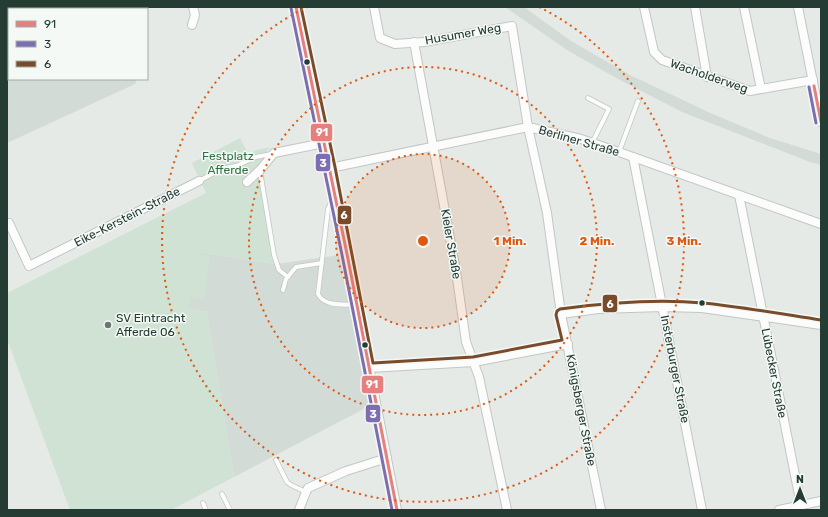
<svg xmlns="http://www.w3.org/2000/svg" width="828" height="517" viewBox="0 0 828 517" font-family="Rubik,sans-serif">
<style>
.built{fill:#d3dbd7}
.green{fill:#d0e2d4}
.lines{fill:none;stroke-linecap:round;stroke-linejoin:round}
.service-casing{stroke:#c2c7c4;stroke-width:5.5}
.minor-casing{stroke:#c2c7c4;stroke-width:10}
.service{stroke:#fbfcfb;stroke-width:4}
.minor{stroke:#fbfcfb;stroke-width:8}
.bus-1-casing{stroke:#f4f9f6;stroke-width:6}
.bus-2-casing{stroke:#f4f9f6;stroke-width:6}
.bus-3-casing{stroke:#f4f9f6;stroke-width:6}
.bus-1{stroke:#e6807e;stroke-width:3}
.bus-2{stroke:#7c6eb0;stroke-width:3}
.bus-3{stroke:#7a4b2a;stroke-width:3}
.ring{fill:none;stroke:#de580e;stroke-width:2;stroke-dasharray:2 4}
.bus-dot{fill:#243c34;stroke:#f4f9f6;stroke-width:1.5}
.poi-dot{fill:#687973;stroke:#f4f9f6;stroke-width:1.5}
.labels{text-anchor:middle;stroke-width:3;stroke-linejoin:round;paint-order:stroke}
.street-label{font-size:12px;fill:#243c34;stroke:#f4f9f6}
.park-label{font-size:12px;fill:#317145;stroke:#f4f9f6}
.poi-label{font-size:12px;fill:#243c34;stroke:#f4f9f6;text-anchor:start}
.centre{fill:#de580e;stroke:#f4f9f6;stroke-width:2}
.ring-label{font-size:12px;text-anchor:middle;font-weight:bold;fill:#de580e;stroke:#f4f9f6;stroke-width:3;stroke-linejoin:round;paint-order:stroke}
.line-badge{stroke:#f4f9f6;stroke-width:1.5}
.badge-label{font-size:11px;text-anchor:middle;font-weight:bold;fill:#fff}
</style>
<rect width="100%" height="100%" fill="#e5eae7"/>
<g class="built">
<path d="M7,7H122L123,9H9V79H137L135,84L7,143Z"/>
<path d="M505,7H524L571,41L630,75L708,112L770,138L821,154V165L810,162L682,112L618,79L567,50Z"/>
<path d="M197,252L276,264L347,254L377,402L234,477L207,312L188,309Z"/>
</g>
<path class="green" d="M240,138L248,154L257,150L270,147L256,168L264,176L276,264L197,252V254L210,256L204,299L190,297L189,309L207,312L234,477L171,510H70L7,339V293L206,193L192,163Z"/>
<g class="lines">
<g class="service-casing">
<g id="service">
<path d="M588,98L609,109L592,143"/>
<path d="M619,152L638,101"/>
<path d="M260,171L274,255L279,270L288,277"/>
<path d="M199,181L221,169L236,166L256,157L271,154"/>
<path d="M334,196L328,209L318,294C324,307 345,304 357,305"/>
<path d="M283,290L286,279L296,267L322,263"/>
<path d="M276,460L287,482L291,485L306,492"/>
<path d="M222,494L230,510"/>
<path d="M203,503L206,510"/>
</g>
</g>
<g class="minor-casing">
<g id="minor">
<path d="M296,7L347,254L397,510"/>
<path d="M374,7L380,38L395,44L424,42L512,26L528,127L547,213L561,314L601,510"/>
<path d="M644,7L654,52L662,60L750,91L813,80"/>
<path d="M695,7L707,77"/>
<path d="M744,7L761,89"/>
<path d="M798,7L821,122"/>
<path d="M192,25L195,15L193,7"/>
<path d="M414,42L456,271L466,342L479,377L507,510"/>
<path d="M633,157L702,510"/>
<path d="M330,168L528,127L581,139L619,152L821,224"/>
<path d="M247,182L260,170L274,153L324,143"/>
<path d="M739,195L801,505"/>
<path d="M7,224L9,223L29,266L199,181"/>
<path d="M561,314L598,309L663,307L702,308L821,325"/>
<path d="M369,368L474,362L568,344"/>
<path d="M299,510L306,492L308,488L346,471L387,458"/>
<path d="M779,510L821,501"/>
</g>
</g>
<use href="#service" class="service"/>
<use href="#minor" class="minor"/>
<g class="bus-1-casing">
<g id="bus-1">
<path d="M296,7L347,254L397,510"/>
<path d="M814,86L821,122"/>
</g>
</g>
<g class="bus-2-casing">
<g id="bus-2">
<path d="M291,8L342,255L392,510"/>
<path d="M809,87L816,123"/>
</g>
</g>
<g class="bus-3-casing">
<path id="bus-3" d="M301,7L335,167L373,363L473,357L562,340L556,315L557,311L560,309C605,303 658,299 703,303C743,307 782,314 821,320"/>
</g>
<use href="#bus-1" class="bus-1"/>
<use href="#bus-2" class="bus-2"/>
<use href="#bus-3" class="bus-3"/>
</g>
<circle cx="423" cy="241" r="87" fill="#de580e" fill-opacity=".12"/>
<g class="ring">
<circle cx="423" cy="241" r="87"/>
<circle cx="423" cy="241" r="174"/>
<path d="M539 7A261 261 0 1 1 307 7"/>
</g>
<g class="bus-dot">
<circle cx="307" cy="62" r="3.5"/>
<circle cx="702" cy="303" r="3.5"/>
<circle cx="365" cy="345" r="3.5"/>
</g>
<circle class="poi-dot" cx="108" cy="325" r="4"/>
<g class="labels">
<g class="street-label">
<text transform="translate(463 34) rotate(-10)" y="4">Husumer Weg</text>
<text transform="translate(709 76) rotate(19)" y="4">Wacholderweg</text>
<text transform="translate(579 141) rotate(16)" y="4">Berliner Straße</text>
<text transform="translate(127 217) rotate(-27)" y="4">Eike-Kerstein-Straße</text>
<text transform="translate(451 244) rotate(80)" y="4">Kieler Straße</text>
<text transform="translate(675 369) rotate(79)" y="4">Insterburger Straße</text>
<text transform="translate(774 373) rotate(79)" y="4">Lübecker Straße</text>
<text transform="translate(581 410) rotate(79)" y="4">Königsberger Straße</text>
</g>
<g class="park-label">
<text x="228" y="160">Festplatz<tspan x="228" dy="14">Afferde</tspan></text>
</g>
<g class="poi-label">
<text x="116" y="322">SV Eintracht<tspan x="116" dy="14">Afferde 06</tspan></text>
</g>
</g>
<circle cx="423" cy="241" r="6" class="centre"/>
<g class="ring-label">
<text x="510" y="245">1 Min.</text>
<text x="597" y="245">2 Min.</text>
<text x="684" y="245">3 Min.</text>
</g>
<g class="line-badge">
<rect x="310" y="123" width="23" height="19" rx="4" fill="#e6807e"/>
<rect x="315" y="153" width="16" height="19" rx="4" fill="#7c6eb0"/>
<rect x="337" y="205" width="15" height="20" rx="4" fill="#7a4b2a"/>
<rect x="602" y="294" width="16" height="19" rx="4" fill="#7a4b2a"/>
<rect x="361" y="375" width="23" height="19" rx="4" fill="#e6807e"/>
<rect x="365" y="404" width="16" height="19" rx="4" fill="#7c6eb0"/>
</g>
<g class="badge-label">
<text x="322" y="136">91</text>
<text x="323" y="167">3</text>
<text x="344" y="219">6</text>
<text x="610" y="308">6</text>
<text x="372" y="388">91</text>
<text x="373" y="418">3</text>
</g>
<rect width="828" height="517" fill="none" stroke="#243c34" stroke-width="16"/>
<rect x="8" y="8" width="140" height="72" fill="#f4f9f6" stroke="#a1ada8"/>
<rect x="16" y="21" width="20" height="6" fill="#e6807e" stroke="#a1ada8"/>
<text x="44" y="28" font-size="12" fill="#243c34">91</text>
<rect x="16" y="41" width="20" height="6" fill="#7c6eb0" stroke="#a1ada8"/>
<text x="44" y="48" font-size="12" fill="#243c34">3</text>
<rect x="16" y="61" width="20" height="6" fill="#7a4b2a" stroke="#a1ada8"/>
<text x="44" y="68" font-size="12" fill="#243c34">6</text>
<g transform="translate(800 489)" stroke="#f4f9f6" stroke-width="3" paint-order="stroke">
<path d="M0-3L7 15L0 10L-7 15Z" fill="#243c34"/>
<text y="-6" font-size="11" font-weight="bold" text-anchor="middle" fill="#243c34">N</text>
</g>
</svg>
